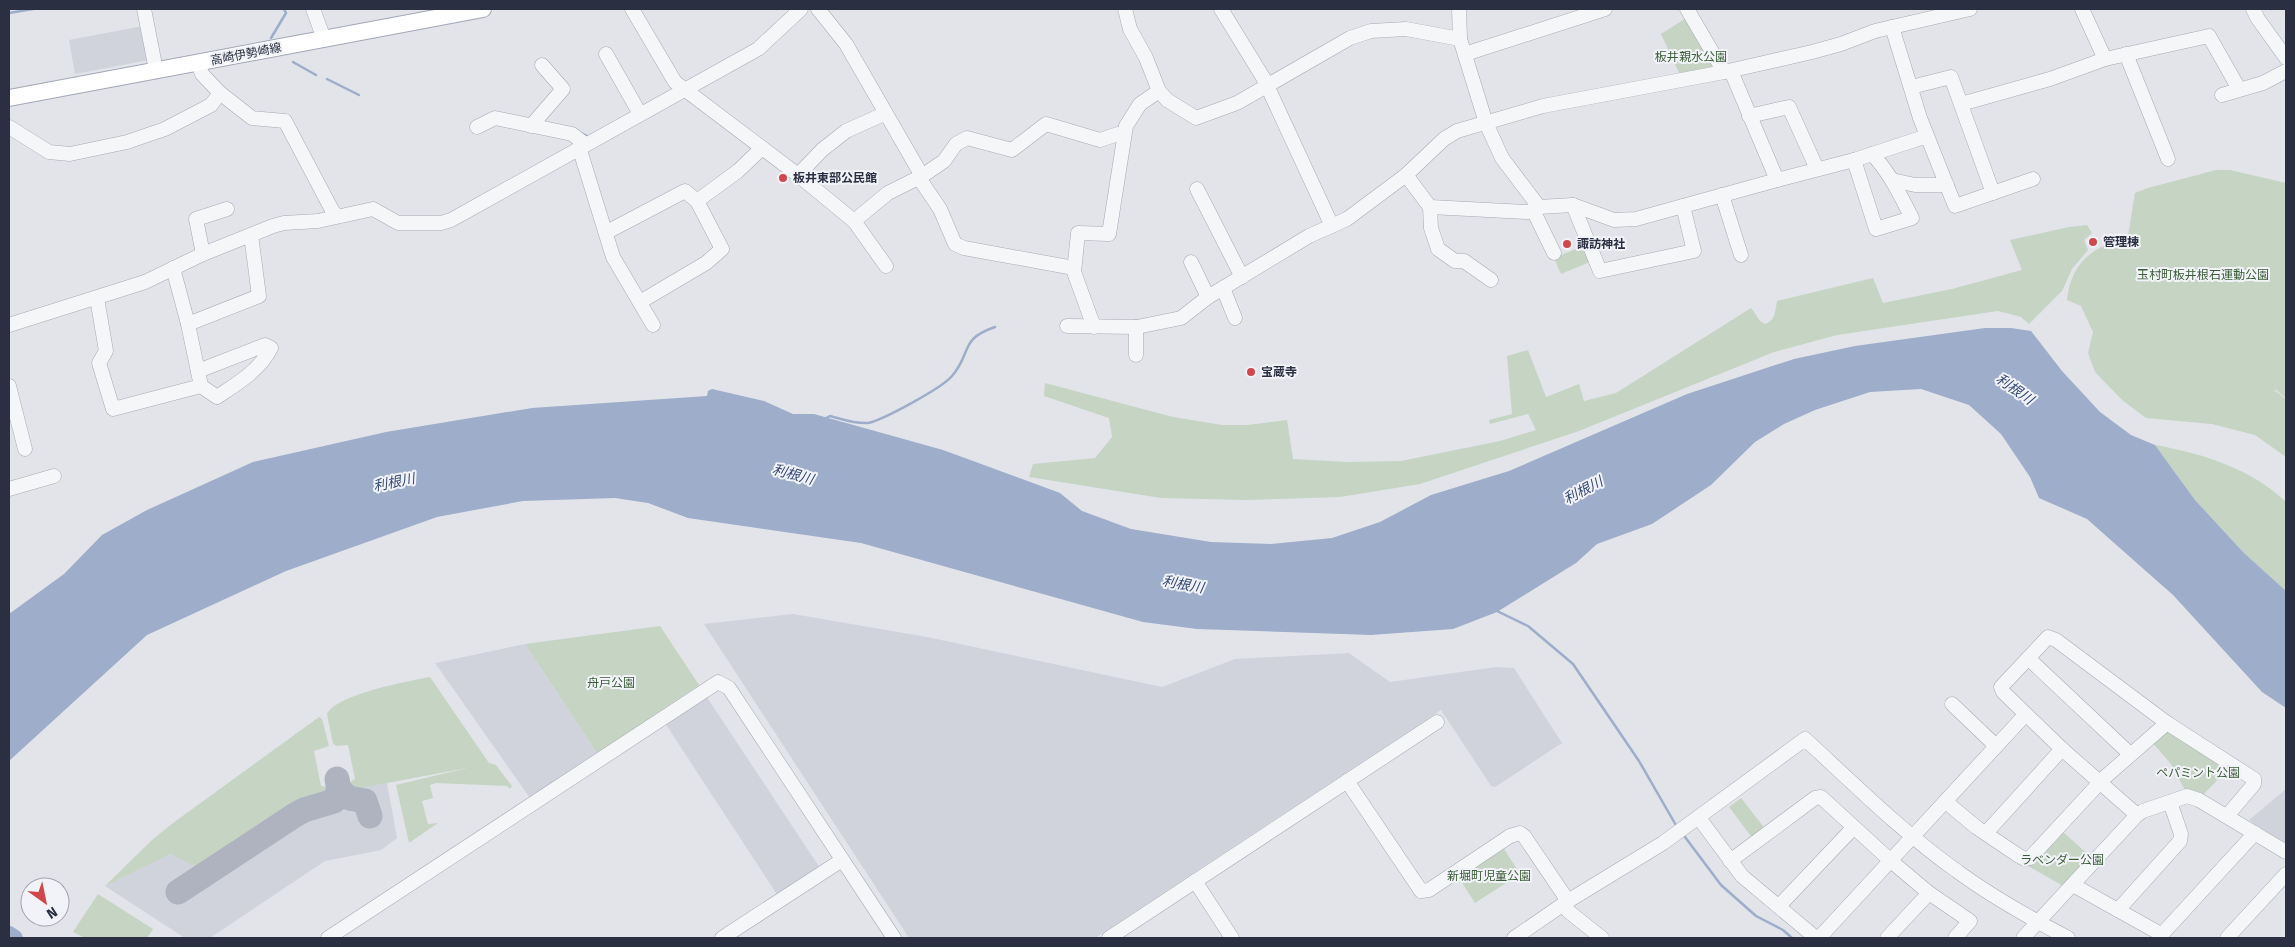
<svg xmlns="http://www.w3.org/2000/svg" width="2295" height="947" viewBox="0 0 2295 947" font-family="'Fira Sans','Noto Sans JP',sans-serif">
<style>
.built{fill:#d0d3dc}
.green{fill:#c5d4c3}
.water{fill:#9dadca}
.lines{fill:none;stroke-linecap:round;stroke-linejoin:round}
.stream{stroke:#9dadca;stroke-width:2.5}
.river{stroke:#9dadca;stroke-width:16}
.taxiway{stroke:#aeb3bf;stroke-width:25}
.minor-casing{stroke:#a7aab4;stroke-width:15}
.major-casing{stroke:#a1a7b6;stroke-width:18}
.minor{stroke:#f5f6f8;stroke-width:14}
.major{stroke:#fff;stroke-width:16}
.poi-dot{fill:#cf474b;stroke:#f2f3f8;stroke-width:2}
.labels{text-anchor:middle;stroke-width:4;stroke-linejoin:round;paint-order:stroke}
.street-label{font-size:12px;fill:#2a3042;stroke:#f2f3f8}
.park-label{font-size:12px;fill:#3a5e37;stroke:#f2f3f8}
.poi-label{font-size:12px;font-weight:bold;fill:#2a3042;stroke:#f2f3f8;text-anchor:start}
.water-label{font-size:14px;font-style:italic;fill:#334977;stroke:#f2f3f8}
</style>
<rect width="100%" height="100%" fill="#e2e4ea"/>
<g class="built">
<path d="M143,26L149,60L75,74L69,40Z"/>
<path d="M793,614L927,637L1162,687L1235,659L1349,653L1390,682L1496,667L1514,668L1562,743L1495,787L1491,786L1441,710L1095,938H909L704,624Z"/>
<path d="M525,644L597,753L530,798L435,663Z"/>
<path d="M706,696L820,868L778,896L665,723Z"/>
<path d="M387,783L397,838L381,850L325,861L210,938H185L105,886L171,854L200,866L299,801L329,794L331,789L347,786L350,789Z"/>
<path d="M2286,789V848L2249,820Z"/>
</g>
<g class="green">
<path d="M1688,17L1715,69L1681,77L1661,34Z"/>
<path d="M2216,170H2230L2286,183V398L2276,390H2274L2286,399V457L2255,435L2212,424L2146,418L2122,400L2095,372L2088,353L2093,332L2081,306L2067,300C2071,261 2094,247 2128,236L2135,193L2148,188Z"/>
<path d="M2087,225L2092,233L2084,240L2088,250L2072,269L2062,291L2029,324L2021,317L1998,311L1837,335L1774,352L1579,431L1420,484L1340,497L1246,500L1161,498L1029,477L1033,464L1095,458L1112,437L1109,418L1044,396L1045,383L1173,417L1222,425H1247L1287,420L1293,459L1347,462L1401,461L1500,441L1536,430L1528,414L1490,424L1489,420L1512,414L1507,356L1528,350L1546,397L1579,384L1584,401L1616,393L1751,308L1760,321L1765,324C1776,320 1775,311 1777,301L1873,278L1883,303L1952,289L2022,270L2010,240L2069,227Z"/>
<path d="M1583,246L1590,262L1561,274L1554,258Z"/>
<path d="M2155,445C2201,453 2252,469 2286,502V591L2244,553L2195,500Z"/>
<path d="M660,626L699,685L597,753L525,644Z"/>
<path d="M430,677L489,763L496,765L512,786L510,789L507,786L436,783L430,785L433,798L422,801L428,824L438,823L409,843L396,785L467,768L350,790L347,784L355,779L348,745L337,746L333,744L327,714C337,694 409,681 430,677Z"/>
<path d="M319,717L322,719L329,746L314,751L321,786L329,787L331,791L329,794L299,801L200,866L196,867L171,854L105,886L152,840L173,823Z"/>
<path d="M2170,731L2228,769L2202,796L2186,792L2171,764L2152,742L2165,732Z"/>
<path d="M1741,798L1766,830L1753,839L1729,807Z"/>
<path d="M2062,831L2092,858L2065,887L2028,866Z"/>
<path d="M1504,849L1520,874L1475,903L1459,878Z"/>
<path d="M98,894L153,929L147,938H85L73,932Z"/>
</g>
<path class="water" d="M1985,328H2011L2031,331L2062,371L2100,412L2131,435L2155,445L2195,500L2244,553L2286,591V708L2262,692L2173,595L2087,519L2039,498L2030,477L2001,434L1969,405L1921,389L1870,392L1815,410L1784,424L1755,442L1711,485L1652,524L1597,544L1576,563L1497,612L1453,629L1371,635L1197,629L1143,622L861,543L688,518L648,503L615,498L523,501L437,517L286,571L147,635L9,761V614L64,574L102,535L147,510L253,462L386,432L532,408L707,396L708,391L712,389L764,401L793,414H814L943,450L1060,493L1082,511L1131,529L1211,542L1271,544L1332,538L1380,522L1431,495L1509,471L1687,394L1794,359L1855,346Z"/>
<g class="lines">
<g class="stream">
<path d="M9,13L33,9"/>
<path d="M271,38L286,13L284,9"/>
<path d="M293,62L316,75"/>
<path d="M327,79L359,95"/>
<path d="M579,132L587,136"/>
<path d="M824,419L830,416C842,419 855,424 868,423C883,420 942,388 952,376C972,353 959,339 995,327"/>
<path d="M1495,610L1528,626L1573,664L1639,761L1677,827"/>
<path d="M1682,833L1721,885L1756,916L1783,930L1792,938"/>
</g>
<path class="river" d="M9,934L15,938"/>
<g class="taxiway">
<path d="M339,790L349,798L365,801L370,816"/>
<path d="M178,892L295,815L304,810L334,801L339,790L337,779"/>
</g>
<g class="minor-casing">
<g id="minor">
<path d="M144,9L156,70"/>
<path d="M313,9L324,39"/>
<path d="M632,9L675,82L798,175L854,221L886,266"/>
<path d="M818,9L846,44L922,176L921,181L940,209L955,244L964,248L1074,268"/>
<path d="M1125,9L1130,29L1146,58L1159,91L1167,100L1196,118L1237,103L1350,38L1371,31L1406,29L1460,39"/>
<path d="M1221,9L1264,79L1332,226"/>
<path d="M1459,9L1460,39L1486,123L1502,158L1539,207L1573,205L1614,220L1636,219L1777,180L1731,71"/>
<path d="M1687,9L1724,72"/>
<path d="M2082,9L2105,59L2209,36L2239,89"/>
<path d="M2253,9L2258,19L2286,58"/>
<path d="M1892,27L1920,118L1955,206L2033,179"/>
<path d="M606,54L640,114"/>
<path d="M1465,54L1605,9"/>
<path d="M2126,54L2168,159"/>
<path d="M198,63L202,74L220,93L252,118L285,121L333,212L338,216"/>
<path d="M1911,87L1951,77L1993,193"/>
<path d="M2222,95L2263,83L2286,71"/>
<path d="M1961,104L2050,79L2105,59"/>
<path d="M1749,116L1789,107L1817,169"/>
<path d="M531,126L563,89L542,65"/>
<path d="M9,127L49,152L70,154L127,142L165,129L211,105L220,93"/>
<path d="M477,127L495,118L572,134L585,144"/>
<path d="M579,147L613,257L653,325"/>
<path d="M1854,160L1876,229L1912,218C1900,195 1890,173 1872,154"/>
<path d="M798,175L822,150L846,131L884,114"/>
<path d="M1406,175L1430,207L1431,228L1438,249L1455,261H1464L1491,280"/>
<path d="M1777,180L1854,160L1927,136"/>
<path d="M1892,180L1915,185H1947"/>
<path d="M1197,189L1242,277"/>
<path d="M1722,195L1741,255"/>
<path d="M697,201L738,171L762,148"/>
<path d="M1573,205L1600,271L1694,251L1683,206"/>
<path d="M1430,207L1528,212L1539,207"/>
<path d="M1533,210L1554,253"/>
<path d="M854,221L888,193L922,176L944,161L956,144L967,138L1012,150L1046,124L1100,140L1118,134L1123,136"/>
<path d="M607,232L685,191L697,201L722,249L706,263L640,302"/>
<path d="M203,254L196,219L227,209"/>
<path d="M1191,262L1208,297"/>
<path d="M1223,288L1235,318"/>
<path d="M97,298L106,351L99,363L113,409L201,386L188,324L173,268"/>
<path d="M188,324L259,296L251,235"/>
<path d="M9,325L145,282L203,254L273,226L284,223L318,221L373,209L398,223H441L451,220L758,49L801,9"/>
<path d="M1067,326L1137,327L1181,318L1208,297L1309,236L1347,219L1406,175L1444,139L1457,131L1543,106L1724,72L1812,52L1841,44L1875,31L1970,9"/>
<path d="M1094,327L1074,272L1078,233L1109,234L1126,126L1140,104L1159,91"/>
<path d="M1136,327V355"/>
<path d="M198,371L265,345L271,348C259,371 238,383 217,397L201,386"/>
<path d="M9,386L25,449"/>
<path d="M9,489L54,476"/>
<path d="M2028,658L2130,754"/>
<path d="M1952,704L1996,746"/>
<path d="M1347,781L1421,891L1429,890L1510,836L1520,833L1524,836L1568,901L1663,843L1805,739C1854,784 1902,832 1957,871C1992,897 2030,918 2068,938"/>
<path d="M1946,802L1976,827L2019,856L2025,859L2030,858L2104,778L2167,723"/>
<path d="M2137,815L2062,749L2003,692L2001,687L2048,637L2056,640L2167,723L2254,779V784L2227,816"/>
<path d="M1699,818L1742,876L1816,938"/>
<path d="M1986,833L2062,749"/>
<path d="M1730,861L1815,798L1821,797L1891,861L1929,893L1970,921L1955,938"/>
<path d="M1195,881L1232,938"/>
<path d="M2073,885L2159,933L2164,932L2255,833"/>
<path d="M1565,904L1568,911L1602,938"/>
<path d="M1779,906L1854,827"/>
<path d="M2118,910L2180,841L2181,834L2170,802"/>
<path d="M328,938L718,682L729,688L894,938"/>
<path d="M722,938L842,860"/>
<path d="M1109,938L1437,722"/>
<path d="M1514,938L1568,901"/>
<path d="M1819,938L2025,715"/>
<path d="M1887,938L1929,893"/>
<path d="M2023,938L2137,815L2143,811L2187,796L2199,800L2286,852"/>
<path d="M2227,938L2286,874"/>
</g>
</g>
<g class="major-casing">
<path id="major" d="M9,98L483,9"/>
</g>
<use href="#minor" class="minor"/>
<use href="#major" class="major"/>
</g>
<g class="poi-dot">
<circle cx="783" cy="178" r="5"/>
<circle cx="2093" cy="242" r="5"/>
<circle cx="1567" cy="244" r="5"/>
<circle cx="1251" cy="372" r="5"/>
</g>
<g class="labels">
<g class="street-label">
<text transform="translate(246 54) rotate(-11)" y="4">高崎伊勢崎線</text>
</g>
<g class="park-label">
<text x="1691" y="61">板井親水公園</text>
<text x="2203" y="279">玉村町板井根石運動公園</text>
<text x="611" y="687">舟戸公園</text>
<text x="2198" y="777">ペパミント公園</text>
<text x="2062" y="864">ラベンダー公園</text>
<text x="1489" y="880">新堀町児童公園</text>
</g>
<g class="poi-label">
<text x="793" y="182">板井東部公民館</text>
<text x="2103" y="246">管理棟</text>
<text x="1577" y="248">諏訪神社</text>
<text x="1261" y="376">宝蔵寺</text>
</g>
<g class="water-label">
<text transform="translate(2015 389) rotate(35)" y="5">利根川</text>
<text transform="translate(793 474) rotate(15)" y="5">利根川</text>
<text transform="translate(394 482) rotate(-11)" y="5">利根川</text>
<text transform="translate(1583 490) rotate(-28)" y="5">利根川</text>
<text transform="translate(1183 584) rotate(10)" y="5">利根川</text>
</g>
</g>
<rect width="2295" height="947" fill="none" stroke="#2a3042" stroke-width="20"/>
<g transform="translate(45 902) rotate(147)"><circle r="24" fill="#f2f3f8" stroke="#a2a5af"/>
<path d="M0-4L9 19L0 12L-9 19Z" fill="#cf474b"/>
<text y="-8" font-size="14" font-weight="bold" text-anchor="middle" fill="#2a3042">N</text>
</g>
</svg>
